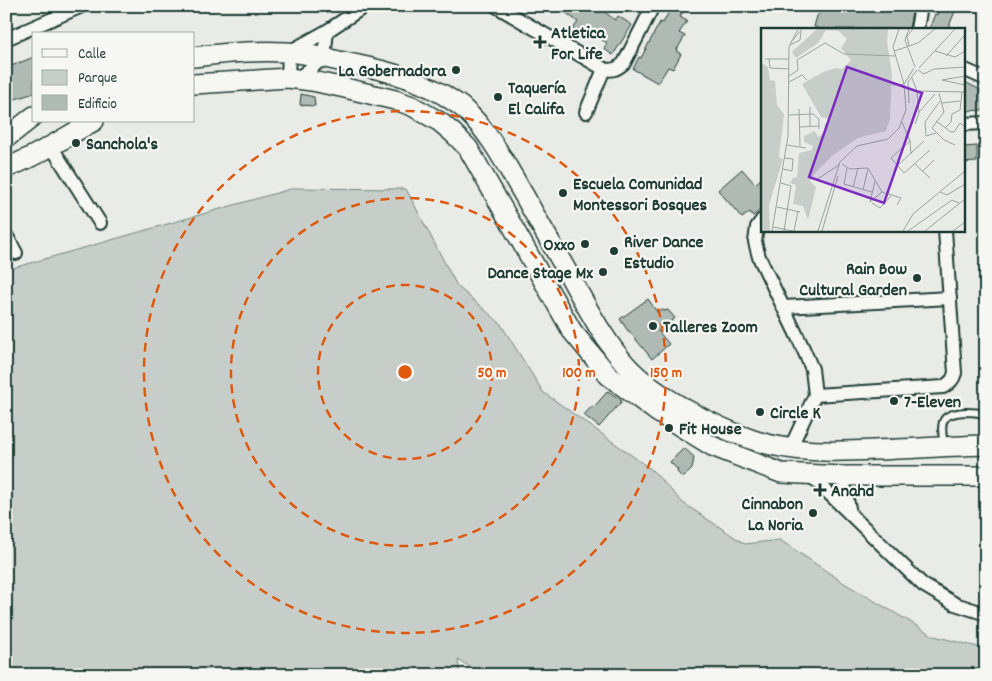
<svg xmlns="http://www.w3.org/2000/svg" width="992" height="681" viewBox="0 0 992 681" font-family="Dekko,sans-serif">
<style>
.green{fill:#c7cec9;stroke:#73867e}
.building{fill:#b0bab5;stroke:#1f3d34}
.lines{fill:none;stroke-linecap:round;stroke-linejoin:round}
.service-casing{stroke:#1f3d34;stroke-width:10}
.minor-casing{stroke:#1f3d34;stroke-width:16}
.secondary-casing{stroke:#1f3d34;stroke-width:22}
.service{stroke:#f6f6f2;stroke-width:6}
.minor{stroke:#f6f6f2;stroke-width:12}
.secondary{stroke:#f6f6f2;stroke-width:19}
.ring{fill:none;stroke:#de580e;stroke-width:2.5;stroke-dasharray:9 6}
.poi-dot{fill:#1f3d34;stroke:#f6f6f2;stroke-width:2}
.labels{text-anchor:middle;stroke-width:4.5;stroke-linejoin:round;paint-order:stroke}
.poi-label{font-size:18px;font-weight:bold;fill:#1f3d34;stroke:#f6f6f2;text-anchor:start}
.inset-road{fill:none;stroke:#98a59f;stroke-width:1}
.view{fill:#7b2cbf;fill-opacity:0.15;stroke:#7b2cbf;stroke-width:2.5}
.inset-edge{fill:none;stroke:#1f3d34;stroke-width:2.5}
.centre{fill:#de580e;stroke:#f6f6f2;stroke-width:2.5}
.ring-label{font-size:15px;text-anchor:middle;font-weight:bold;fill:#de580e;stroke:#f6f6f2;stroke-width:4.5;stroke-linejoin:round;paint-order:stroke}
</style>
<rect width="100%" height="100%" fill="#e9ebe7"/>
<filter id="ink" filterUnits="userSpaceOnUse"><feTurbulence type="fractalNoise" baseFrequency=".02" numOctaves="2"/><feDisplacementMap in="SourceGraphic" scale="10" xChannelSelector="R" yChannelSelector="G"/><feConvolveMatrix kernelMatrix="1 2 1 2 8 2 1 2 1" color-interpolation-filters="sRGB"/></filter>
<g filter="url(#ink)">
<path class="green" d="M294,188L406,189L457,286L500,323L543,392L652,470L683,503L745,544L780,540L844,583L934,636L986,649V675H592L582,667L569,675H485L458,660L460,675H6V270Z"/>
<g class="building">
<path d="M569,6H597L615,20L618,16L632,25L613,55L604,49L607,43L590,32L586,39L573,29L578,22L565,12Z"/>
<path d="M672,6H686L680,17L687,21L679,33L685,36L676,51L681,54L673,69L668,67L658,83L633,69L639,57L641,58L660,22L663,23Z"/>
<path d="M826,6H913L909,29H820L814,27L817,16Z"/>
<path d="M940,6H957L948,29H929L935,14L937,15Z"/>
<path d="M34,57V93L6,102V68Z"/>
<path d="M963,81L986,93V110L963,111Z"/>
<path d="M301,94L314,97L315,106L300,105Z"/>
<path d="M977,146V162L963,163V147Z"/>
<path d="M742,169L755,184L762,178V208L753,216L750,212L742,218L718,190Z"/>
<path d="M648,299L657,312L661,309L664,311L668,310L675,318L658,331L669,344L652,359L629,331H628L620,319Z"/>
<path d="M608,391L622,401L599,427L584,415L592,406L594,407Z"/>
<path d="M684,448L694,457L692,469L683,478L677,472L678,470L670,462Z"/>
</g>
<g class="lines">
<g class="service-casing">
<path id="service" d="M944,445C940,422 940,413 966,412C973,412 980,412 986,416"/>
</g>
<g class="minor-casing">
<g id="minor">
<path d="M496,6L604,69C613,71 617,69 624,63L653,6"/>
<path d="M917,29L921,6"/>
<path d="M6,39L82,6"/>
<path d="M963,69L986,79"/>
<path d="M288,78L289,52L327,31L365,6"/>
<path d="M297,79L324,58L327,31"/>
<path d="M586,112L604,69"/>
<path d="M963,124L986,123"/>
<path d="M51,146L100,223"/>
<path d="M762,220L757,227L755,242L759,257L802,346L812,369L815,395L790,449"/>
<path d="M6,235L16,253"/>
<path d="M784,307L950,298"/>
<path d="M815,395L943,387C950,383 953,380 955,373L945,230"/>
<path d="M809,474L923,585L955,604L986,614"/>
<path d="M842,476L850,513"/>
</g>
</g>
<g class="secondary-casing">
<g id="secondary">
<path d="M194,57C224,53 255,50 286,52C304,53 321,57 339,61C375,68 412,76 444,95C451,100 459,104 464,109C491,133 507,167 525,197C541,227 559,256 575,286C591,314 606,343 628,367C656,397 715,427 753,440C792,453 834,452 874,450C911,449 948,446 986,445"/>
<path d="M194,84L288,78L312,81L345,88L395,100L412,106L440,122L453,133L468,148L572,331L609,376L657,412L712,446L781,473L842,476H986"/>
<path d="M6,138L34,116"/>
<path d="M6,168C38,156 65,137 94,121"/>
</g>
</g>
<use href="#service" class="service"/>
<use href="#minor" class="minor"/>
<use href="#secondary" class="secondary"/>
</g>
</g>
<g class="ring">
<circle cx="405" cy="372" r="87"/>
<circle cx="405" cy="372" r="174"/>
<circle cx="405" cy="372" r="261"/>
</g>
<g class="poi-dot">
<path d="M537.5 34.5h5v5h5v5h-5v5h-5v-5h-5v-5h5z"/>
<circle cx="456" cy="70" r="5"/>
<circle cx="498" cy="97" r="5"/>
<circle cx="76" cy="143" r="5"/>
<circle cx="563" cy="193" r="5"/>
<circle cx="585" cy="244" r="5"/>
<circle cx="614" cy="251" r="5"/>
<circle cx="603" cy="272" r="5"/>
<circle cx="917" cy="278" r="5"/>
<circle cx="653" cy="326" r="5"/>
<circle cx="894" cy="401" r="5"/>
<circle cx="760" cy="412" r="5"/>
<circle cx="669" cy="428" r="5"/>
<path d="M817.5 482.5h5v5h5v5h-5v5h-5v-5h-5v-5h5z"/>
<circle cx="813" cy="513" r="5"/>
</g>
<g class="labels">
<g class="poi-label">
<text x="551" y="38">Atletica<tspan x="551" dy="21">For Life</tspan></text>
<text x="446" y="76" text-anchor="end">La Gobernadora</text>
<text x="508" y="93">Taquería<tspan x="508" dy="21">El Califa</tspan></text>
<text x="86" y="149">Sanchola's</text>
<text x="573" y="189">Escuela Comunidad<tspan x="573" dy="21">Montessori Bosques</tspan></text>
<text x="624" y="247">River Dance<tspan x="624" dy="21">Estudio</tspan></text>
<text x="575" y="250" text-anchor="end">Oxxo</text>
<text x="907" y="274" text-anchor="end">Rain Bow<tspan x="907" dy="21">Cultural Garden</tspan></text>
<text x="593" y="278" text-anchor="end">Dance Stage Mx</text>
<text x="663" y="332">Talleres Zoom</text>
<text x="904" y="407">7-Eleven</text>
<text x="770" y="418">Circle K</text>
<text x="679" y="434">Fit House</text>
<text x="831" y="496">Anahd</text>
<text x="803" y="509" text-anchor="end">Cinnabon<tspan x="803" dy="21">La Noria</tspan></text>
</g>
</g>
<g transform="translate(761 28)">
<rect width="204" height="204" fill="#e9ebe7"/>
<path d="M56,1H127L126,14L131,46L129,91L125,103L97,110L72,127L55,144L49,153L55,159L47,192L42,178L32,176L35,157L29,155L32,150L36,149L38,125L51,122L52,118L43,114V108L54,103L57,109L65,104L63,97L70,91L60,89L41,56L62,44L75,40L81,41L90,32L80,20L86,11L78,3L65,2L57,15L35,30L31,24ZM0,35L7,39L9,52L14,53L16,77L23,86L18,129L22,131L8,177L9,203H0Z" fill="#c7cec9"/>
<path class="inset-road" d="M148,1L144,12L154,39M30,14L41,1M29,17L39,12L40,3M148,18L146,8L152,1M133,23L157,15L174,1M174,23L194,29L204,23M185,28L204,7M4,31H28M8,31L9,40L28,41M158,40L194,1M157,42L163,46L173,41L204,39M28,48L37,42L36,32L64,15L83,26L134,28M151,50L156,63L158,85L154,96M181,52L204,57M181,52L204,48M28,54L41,47L46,52M132,57L143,56L132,19L138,1M156,63L204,64M178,65L183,84L171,100L183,112L194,117M148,75L147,54L156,42M181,75L199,73M49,79V99M38,81L39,118M199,82L201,64M158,84L174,66M28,87L52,86L58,91V101M175,93L190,104H193L199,95L204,99M141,94L149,113L150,126M39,99L58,98M184,100L190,94L191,86L199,82M175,105L165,108L164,94L179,73M149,113L130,130L143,145L169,122M26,117L45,120M81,136L89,141L107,140L121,164L140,170L136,177M154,136L169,150M136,138L163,113M86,140L83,156L111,164M22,141L31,143L32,131L24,130M162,143L173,132M55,152L78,137M114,153L109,174L121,164M20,155L30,158L23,203M92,159L97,140M102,162L107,141M179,164L186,167L204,156M111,175L119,180L130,168M16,179L39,184M12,199L32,203M11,203L27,108L28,19L37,1M33,203L37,183M57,203L79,134L96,118L127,111L138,100L145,82L143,56L153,40M61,203L77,148M142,203L152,186L204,143M147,203L191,172L198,175M164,203L204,171M192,203L204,194"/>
<path class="view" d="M86,39L161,65L123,175L48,149Z"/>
<rect width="204" height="204" class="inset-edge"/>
</g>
<circle cx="405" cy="372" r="8" class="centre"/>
<g class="ring-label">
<text x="492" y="377">50 m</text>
<text x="579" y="377">100 m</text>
<text x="666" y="377">150 m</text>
</g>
<rect width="992" height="681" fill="none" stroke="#f6f6f2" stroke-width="25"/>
<rect x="12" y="12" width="967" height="656" fill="none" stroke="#1f3d34" stroke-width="2" filter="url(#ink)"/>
<rect x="32" y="32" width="162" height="90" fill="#f6f6f2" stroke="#a0aca6"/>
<rect x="42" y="49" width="25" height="8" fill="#f6f6f2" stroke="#a0aca6"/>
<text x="78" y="58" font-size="15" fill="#1f3d34">Calle</text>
<rect x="42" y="70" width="25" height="15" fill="#c7cec9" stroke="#a0aca6"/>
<text x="78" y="82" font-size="15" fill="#1f3d34">Parque</text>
<rect x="42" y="95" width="25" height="15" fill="#b0bab5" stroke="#a0aca6"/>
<text x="78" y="108" font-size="15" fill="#1f3d34">Edificio</text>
</svg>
